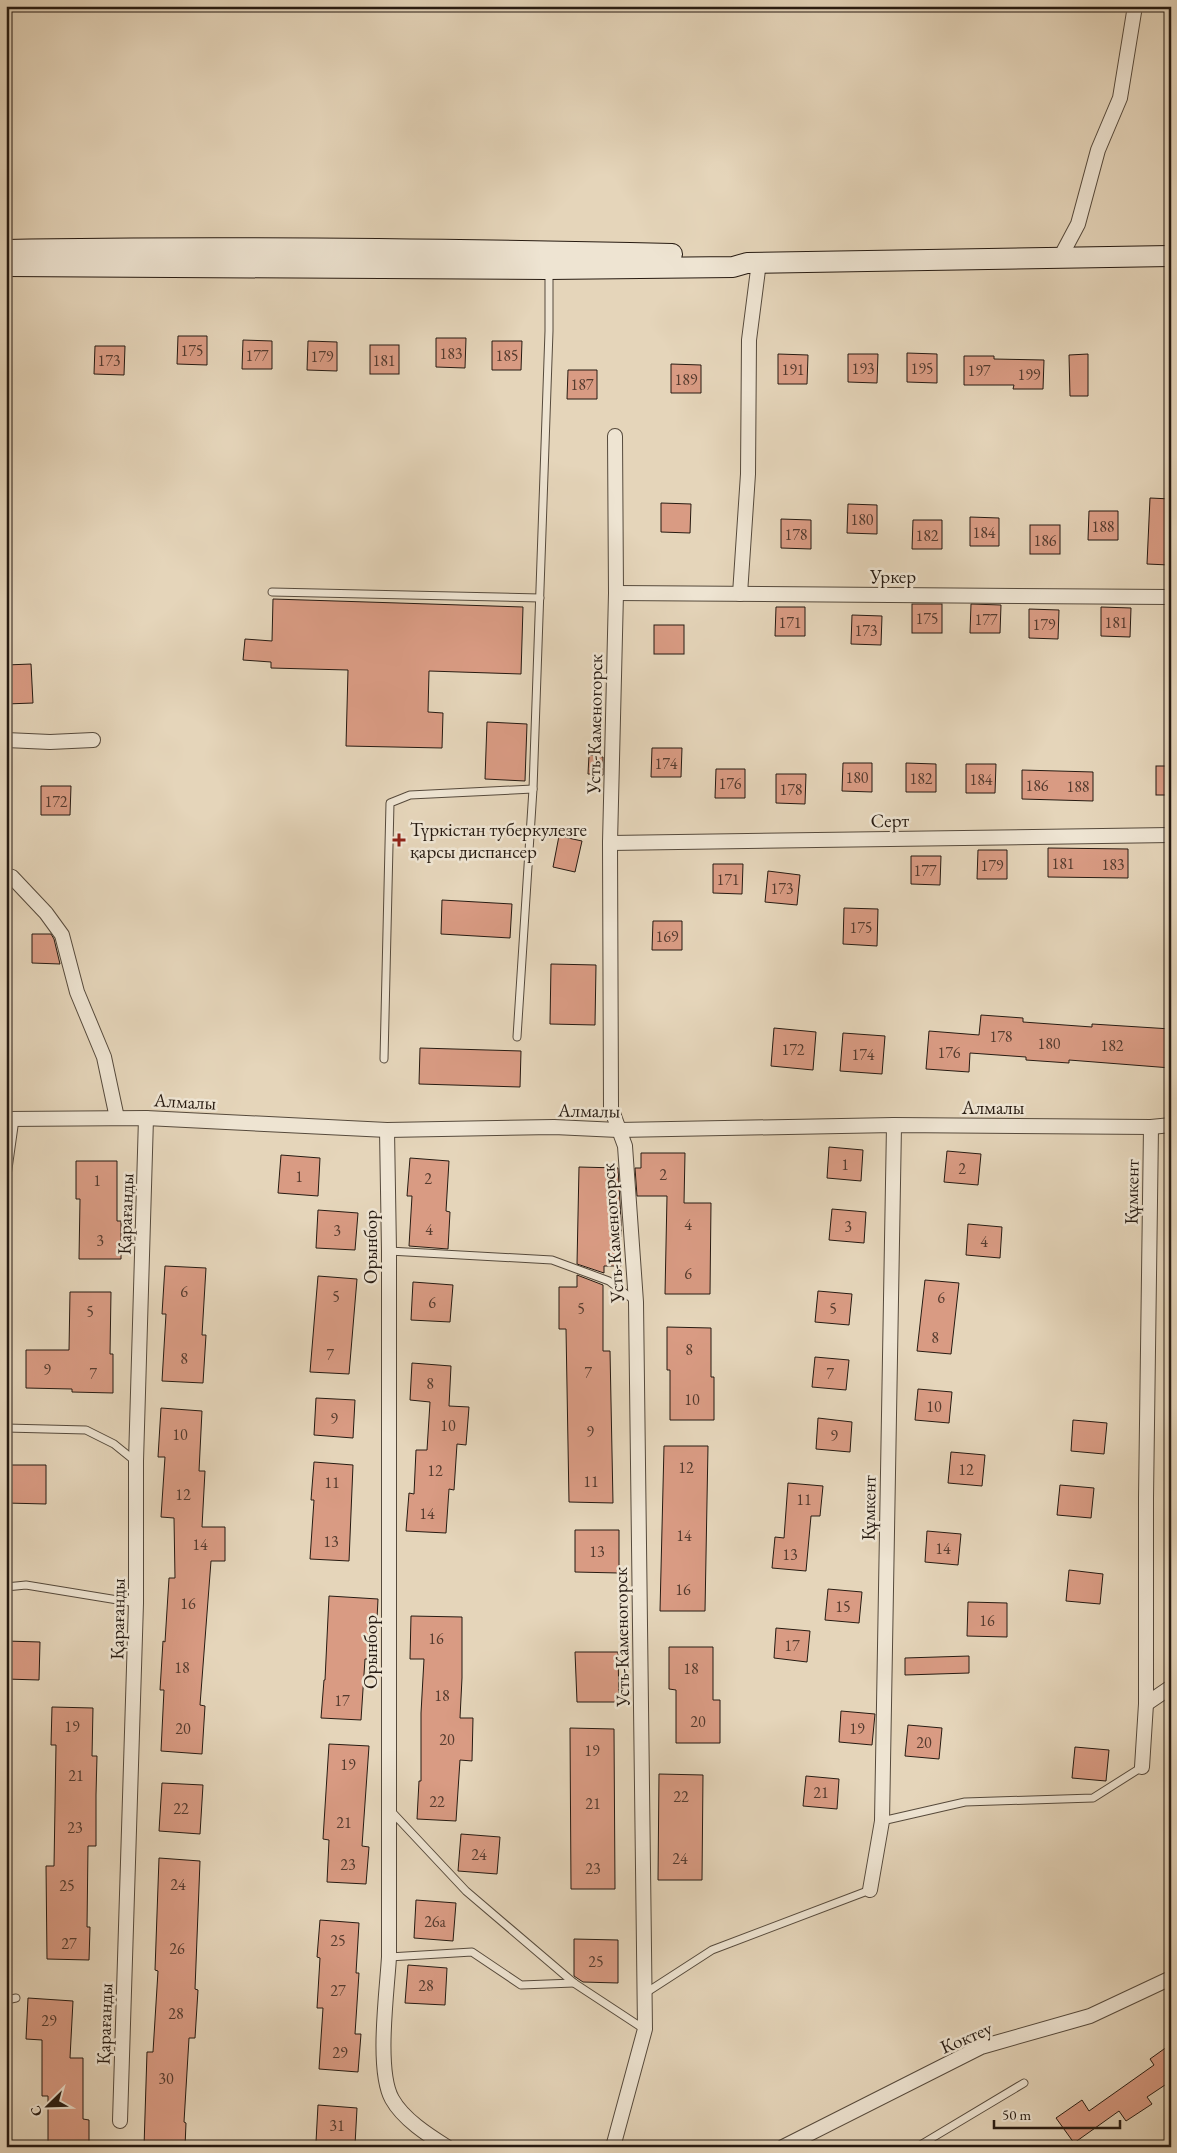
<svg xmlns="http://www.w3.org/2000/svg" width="1177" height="2153" viewBox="0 0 1177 2153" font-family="'EB Garamond',serif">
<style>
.building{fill:#d99b83;stroke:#271b12}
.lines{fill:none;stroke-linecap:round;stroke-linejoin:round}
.service-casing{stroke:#564a3c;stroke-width:9}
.minor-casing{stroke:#564a3c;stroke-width:16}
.secondary-casing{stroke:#271b12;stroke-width:22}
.service{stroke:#eee4d2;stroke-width:7}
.minor{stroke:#eee4d2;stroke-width:14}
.secondary{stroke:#eee4d2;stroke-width:20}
.poi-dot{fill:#8f2418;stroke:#eee4d2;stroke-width:2}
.labels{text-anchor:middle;stroke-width:5;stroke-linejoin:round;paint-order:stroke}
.number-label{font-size:16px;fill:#543b2e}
.street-label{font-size:19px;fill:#271b12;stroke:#eee4d2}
.poi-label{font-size:19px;fill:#271b12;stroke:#eee4d2;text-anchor:start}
</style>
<rect width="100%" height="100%" fill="#e5d5ba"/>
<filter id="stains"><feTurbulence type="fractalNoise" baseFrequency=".004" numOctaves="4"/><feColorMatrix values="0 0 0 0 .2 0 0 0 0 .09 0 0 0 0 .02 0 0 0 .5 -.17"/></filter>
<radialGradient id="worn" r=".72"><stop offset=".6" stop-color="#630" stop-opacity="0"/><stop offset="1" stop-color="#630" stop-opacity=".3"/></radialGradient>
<g class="building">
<path d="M178,336H207V365L177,364Z"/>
<path d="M436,338H466L465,368L436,367Z"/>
<path d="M243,340L272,341V369H242Z"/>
<path d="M308,341L337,342V371L307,370Z"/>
<path d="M492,341H522L521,370H492Z"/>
<rect x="370" y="345" width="29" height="29"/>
<path d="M95,346H125L124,375L94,374Z"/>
<path d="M907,353L937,354V383L907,382Z"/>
<path d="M778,354L808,355L807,384H778Z"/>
<path d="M848,354H878L877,383L848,382Z"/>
<path d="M1088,354V396H1070L1069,355Z"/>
<path d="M964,356H994V359L1044,360L1043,389H1013L1014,385H964Z"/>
<path d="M671,364L701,365V393H671Z"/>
<path d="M568,370H597V399H567Z"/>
<path d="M1150,498L1171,499L1169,565L1147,564Z"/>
<path d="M661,503L691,504L690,533L661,532Z"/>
<path d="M848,504L877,505V534L847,533Z"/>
<path d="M1089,511H1118V540H1088Z"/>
<path d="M970,517L999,518V546H970Z"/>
<path d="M781,519L811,520V549L781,548Z"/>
<path d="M913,520H942V549H912Z"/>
<rect x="1030" y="525" width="30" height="29"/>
<path d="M273,599L523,607L521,674L429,671L428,712L443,713L442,748L346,746L348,670L271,668V662L243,660L245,639L272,641Z"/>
<rect x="912" y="604" width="30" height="29"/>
<path d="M971,604L1001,605L1000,633H970Z"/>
<path d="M776,607H805V636H775Z"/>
<path d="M1101,607L1131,608L1130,637L1101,636Z"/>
<path d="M1029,609L1059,610L1058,639L1029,638Z"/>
<path d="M852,615L882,616L881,645L851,644Z"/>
<rect x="654" y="625" width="30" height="29"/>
<path d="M31,664L33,703L6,704V665Z"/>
<path d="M487,722L527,724L525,781L485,779Z"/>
<path d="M652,748H682L681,777H651Z"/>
<path d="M589,755L603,757V775L588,774Z"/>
<path d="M843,763H872V792L842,791Z"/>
<path d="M906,763L936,764V792H906Z"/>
<path d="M966,764H996L995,793H966Z"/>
<rect x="1156" y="766" width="15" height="29"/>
<path d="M716,769H745V798H715Z"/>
<path d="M1022,770L1093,772V801L1022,799Z"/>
<path d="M776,774H806L805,804L776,803Z"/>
<path d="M41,786H71L70,815H41Z"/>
<path d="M559,836L582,841L575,872L553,867Z"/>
<path d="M1048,848L1128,849V878L1048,877Z"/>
<path d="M978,850H1007V879H977Z"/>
<path d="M911,856H941L940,885L911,884Z"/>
<path d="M713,864H743L742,894L713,893Z"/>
<path d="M768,871L800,875L797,905L765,902Z"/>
<path d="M442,900L512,904L510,938L441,934Z"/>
<path d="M844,908L878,909L877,946L843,944Z"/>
<path d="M653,921H682V950H652Z"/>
<path d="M32,934H51L54,939L60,964L32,963Z"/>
<path d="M551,964L596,965L595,1025L550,1024Z"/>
<path d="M981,1015L1023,1018V1022L1092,1027V1024L1171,1029V1068L1069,1060V1063L1026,1060V1057L970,1053L969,1072L926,1069L929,1031L979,1035Z"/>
<path d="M774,1028L816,1032L813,1070L771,1066Z"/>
<path d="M843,1033L885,1036L882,1074L840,1071Z"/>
<path d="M420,1048L521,1051L520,1087L419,1084Z"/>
<path d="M829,1147L863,1150L861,1181L827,1178Z"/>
<path d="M947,1151L981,1154L978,1185L944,1182Z"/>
<path d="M641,1153H685L684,1203H711L710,1294H665L667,1196H637L635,1168H641Z"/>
<path d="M281,1155L320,1158L318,1196L278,1193Z"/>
<path d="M410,1158L449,1161L446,1211L450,1212L448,1249L409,1246L412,1196H407Z"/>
<path d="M76,1161H117V1221H121V1259H79L80,1199H76Z"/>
<path d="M579,1167L618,1168L621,1220V1266H604V1273L577,1264Z"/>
<path d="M832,1209L866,1212L864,1243L829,1240Z"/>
<path d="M318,1210L358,1213L355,1250L316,1248Z"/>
<path d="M968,1224L1002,1227L1000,1258L966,1255Z"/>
<path d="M165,1266L206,1268L202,1335H206L203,1383L162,1381L166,1314H162Z"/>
<path d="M577,1275L603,1285V1351H610L613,1503L569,1502L566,1329H559V1287H577Z"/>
<path d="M318,1276L357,1279L349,1374L310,1372Z"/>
<path d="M925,1280L959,1283L951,1354L917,1351Z"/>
<path d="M413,1282L453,1285L450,1322L411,1320Z"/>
<path d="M818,1291L852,1294L849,1325L815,1322Z"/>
<path d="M70,1292H111L110,1354H113V1393L72,1392V1389L26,1388V1350H69Z"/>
<path d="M667,1327L711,1328V1377H714V1420H670V1370H667Z"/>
<path d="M815,1357L849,1360L846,1390L812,1387Z"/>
<path d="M412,1363L451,1366L449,1406L469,1407L466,1445L457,1444L454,1490L449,1489L446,1533L406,1531L409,1493L414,1494L416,1450H427L430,1402L410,1400Z"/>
<path d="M918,1389L952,1392L949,1423L915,1420Z"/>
<path d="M316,1398L355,1400L353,1438L314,1435Z"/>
<path d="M161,1408L202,1411L199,1471H205L202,1527H225V1561H211L200,1705L205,1706L202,1754L161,1751L164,1690H160L163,1641L165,1642L169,1578H175L174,1518L161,1517L165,1457H158Z"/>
<path d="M818,1418L852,1422L850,1452L816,1449Z"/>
<path d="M1073,1420L1107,1423L1104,1454L1071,1451Z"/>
<path d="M664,1446H708L705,1611H660Z"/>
<path d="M951,1452L985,1455L982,1486L948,1483Z"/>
<path d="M314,1462L353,1465L349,1561L310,1559L314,1500H311Z"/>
<path d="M6,1465H46V1504L6,1503Z"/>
<path d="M788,1483L823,1486L820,1516H811L806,1571L772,1568L775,1537L784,1538Z"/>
<path d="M1060,1485L1094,1488L1091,1518L1057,1515Z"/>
<path d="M575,1530H619V1573L575,1572Z"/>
<path d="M927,1531L961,1534L958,1565L925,1562Z"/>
<path d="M1069,1570L1103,1574L1100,1604L1066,1601Z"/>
<path d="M828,1589L862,1592L859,1623L825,1620Z"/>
<path d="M329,1596L378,1599L375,1659H365L361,1720L321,1718L324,1680H325Z"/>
<path d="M968,1602L1007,1603V1637L967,1636Z"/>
<path d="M411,1616L462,1617V1678L460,1718H473L472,1761L460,1760L456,1821L417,1819L419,1781H421V1713L424,1659H410Z"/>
<path d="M776,1628L810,1631L807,1662L774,1658Z"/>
<path d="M6,1641L40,1642L39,1680L6,1679Z"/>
<path d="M669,1647H713V1700H720V1743H676V1690L669,1689Z"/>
<path d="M575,1652H618L619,1702H577Z"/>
<path d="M969,1656V1673L905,1675V1658Z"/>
<path d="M52,1707L93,1708L92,1756H97L96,1795V1846H88L87,1927H90L89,1960L47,1959L46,1866H54L56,1745H51Z"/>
<path d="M841,1711L875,1714L872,1745L839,1742Z"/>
<path d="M908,1725L942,1728L939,1759L905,1756Z"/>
<path d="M570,1728L614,1729L615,1889H571Z"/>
<path d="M329,1744L369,1746L362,1846L369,1847L366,1884L327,1882L329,1840L323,1839Z"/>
<path d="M1075,1747L1109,1750L1106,1781L1072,1778Z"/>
<path d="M659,1774L703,1775L702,1880H658Z"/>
<path d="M806,1776L839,1779L837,1809L803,1806Z"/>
<path d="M162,1783L203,1785L200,1834L159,1831Z"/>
<path d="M461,1834L500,1837L497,1874L458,1871Z"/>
<path d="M159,1858L200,1861L195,1989L198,1990L195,2038H189L184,2122L186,2123L185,2147H144L147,2052H153L158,1971L155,1970Z"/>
<path d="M416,1900L456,1903L453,1941L414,1938Z"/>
<path d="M320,1920L359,1923L356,1973H359L355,2034H361L358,2072L319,2069L323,2008H317L320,1958L317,1957Z"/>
<path d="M574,1939L618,1940V1983L583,1982L574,1976Z"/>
<path d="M408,1965L447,1968L445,2005L405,2003Z"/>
<path d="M28,1998L73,2001L70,2058H83V2119L89,2120V2147H48V2096H42V2040L26,2039Z"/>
<path d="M1171,2044V2081L1147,2097L1152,2104L1126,2121L1119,2111L1074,2143L1056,2118L1082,2100L1089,2111L1154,2065L1150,2059Z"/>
<path d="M318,2105L357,2108L355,2145L316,2142Z"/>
</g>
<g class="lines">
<g class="service-casing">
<g id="service">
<path d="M272,592L540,598"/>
<path d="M517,1037L533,789L549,331V272"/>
<path d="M384,1059L390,803L410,795L533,789"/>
<path d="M6,1183L15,1119"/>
<path d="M389,1251L552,1260L609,1281L635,1301"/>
<path d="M6,1428L86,1430L114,1444L135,1461"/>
<path d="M6,1587L26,1585L136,1603"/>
<path d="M390,1810L466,1891L574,1983L644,2029"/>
<path d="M882,1821L965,1802L1093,1798L1142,1767"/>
<path d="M389,1957L472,1952L521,1985L574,1983"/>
<path d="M644,1994L712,1950L870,1890"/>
<path d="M6,2000L16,1998"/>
<path d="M917,2147L1024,2083"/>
</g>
</g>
<g class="minor-casing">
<g id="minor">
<path d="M1061,256L1078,224L1098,150L1120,98L1135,6"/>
<path d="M616,593L1171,597"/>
<path d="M740,594L748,474L749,340L759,262"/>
<path d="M6,740L50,742L93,740"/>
<path d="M610,843L1171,835"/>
<path d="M6,875L12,877L46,913L62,935L77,992L104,1057L117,1118"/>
<path d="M6,1119L146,1118L387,1130L554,1127L618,1130L894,1125L1151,1127L1171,1125"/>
<path d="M387,1130L389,1251V1957C387,1992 376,2070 392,2099C403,2119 428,2135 447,2147"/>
<path d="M1146,1704L1171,1687"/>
<path d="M1142,1767L1146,1704V1498L1151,1127"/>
<path d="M870,1890L882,1821L894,1125"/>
<path d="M120,2121L136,1603V1461L146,1118"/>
<path d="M613,2147L645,2029L636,1302L625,1146L611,1108L610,843L616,593L615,436"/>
<path d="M783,2147L981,2047L1090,2016L1171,1978"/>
</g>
</g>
<g class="secondary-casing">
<g id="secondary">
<path d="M6,250C228,246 450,249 672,254"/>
<path d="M6,266L548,269L733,267L747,263L1171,256"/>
</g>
</g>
<use href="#service" class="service"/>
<use href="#minor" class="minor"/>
<use href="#secondary" class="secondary"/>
</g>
<path class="poi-dot" d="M396.5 832.5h5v5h5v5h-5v5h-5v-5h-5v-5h5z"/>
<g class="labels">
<g class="number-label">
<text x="192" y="356">175</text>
<text x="451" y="359">183</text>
<text x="257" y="361">177</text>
<text x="507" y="361">185</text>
<text x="322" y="362">179</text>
<text x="109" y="366">173</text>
<text x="384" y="366">181</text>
<text x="863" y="374">193</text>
<text x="922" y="374">195</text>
<text x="793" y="375">191</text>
<text x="979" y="376">197</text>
<text x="1029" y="380">199</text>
<text x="686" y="385">189</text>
<text x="582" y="390">187</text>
<text x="862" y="525">180</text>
<text x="1103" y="532">188</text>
<text x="984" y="538">184</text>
<text x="796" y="540">178</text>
<text x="927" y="541">182</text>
<text x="1045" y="546">186</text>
<text x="927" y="624">175</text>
<text x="986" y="625">177</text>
<text x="790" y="628">171</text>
<text x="1116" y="628">181</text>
<text x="1044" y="630">179</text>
<text x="866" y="636">173</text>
<text x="666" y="769">174</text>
<text x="857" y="783">180</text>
<text x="921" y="784">182</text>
<text x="981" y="785">184</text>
<text x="730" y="789">176</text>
<text x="1037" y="791">186</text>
<text x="1078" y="792">188</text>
<text x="791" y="795">178</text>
<text x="56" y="807">172</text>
<text x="1063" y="869">181</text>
<text x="1113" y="870">183</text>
<text x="992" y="871">179</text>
<text x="925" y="876">177</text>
<text x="728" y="885">171</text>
<text x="782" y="894">173</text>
<text x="861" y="933">175</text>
<text x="667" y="942">169</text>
<text x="1001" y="1042">178</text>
<text x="1049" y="1049">180</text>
<text x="1112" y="1051">182</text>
<text x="793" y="1055">172</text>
<text x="949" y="1058">176</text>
<text x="863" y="1060">174</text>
<text x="845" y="1170">1</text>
<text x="962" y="1174">2</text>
<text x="663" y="1180">2</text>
<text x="299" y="1182">1</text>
<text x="428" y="1184">2</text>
<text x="97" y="1186">1</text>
<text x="688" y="1230">4</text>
<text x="848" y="1232">3</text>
<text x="429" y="1235">4</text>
<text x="337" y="1236">3</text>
<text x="100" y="1246">3</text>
<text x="984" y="1247">4</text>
<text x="688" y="1279">6</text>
<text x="184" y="1297">6</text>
<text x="336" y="1302">5</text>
<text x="941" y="1303">6</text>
<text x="432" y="1308">6</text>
<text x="581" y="1314">5</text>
<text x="833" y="1314">5</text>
<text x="90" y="1317">5</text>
<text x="935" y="1343">8</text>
<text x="689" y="1355">8</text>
<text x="330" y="1360">7</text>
<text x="184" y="1364">8</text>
<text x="47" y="1375">9</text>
<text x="588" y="1378">7</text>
<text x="93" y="1379">7</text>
<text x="830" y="1379">7</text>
<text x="430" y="1389">8</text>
<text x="692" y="1405">10</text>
<text x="934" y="1412">10</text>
<text x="334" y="1424">9</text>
<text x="448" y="1431">10</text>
<text x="590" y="1437">9</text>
<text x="180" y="1440">10</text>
<text x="834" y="1441">9</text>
<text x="686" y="1473">12</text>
<text x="966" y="1475">12</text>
<text x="435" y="1476">12</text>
<text x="591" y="1487">11</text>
<text x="332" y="1488">11</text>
<text x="183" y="1500">12</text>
<text x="804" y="1505">11</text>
<text x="427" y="1519">14</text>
<text x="684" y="1541">14</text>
<text x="331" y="1547">13</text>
<text x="200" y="1550">14</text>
<text x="943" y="1554">14</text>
<text x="597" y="1557">13</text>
<text x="790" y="1560">13</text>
<text x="683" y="1595">16</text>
<text x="188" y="1609">16</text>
<text x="843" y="1612">15</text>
<text x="987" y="1626">16</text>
<text x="436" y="1644">16</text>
<text x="792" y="1651">17</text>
<text x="182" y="1673">18</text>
<text x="691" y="1674">18</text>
<text x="442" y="1701">18</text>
<text x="342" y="1706">17</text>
<text x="698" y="1727">20</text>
<text x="72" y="1732">19</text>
<text x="183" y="1734">20</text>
<text x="857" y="1734">19</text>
<text x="447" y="1745">20</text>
<text x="924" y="1748">20</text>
<text x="592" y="1756">19</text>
<text x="348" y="1770">19</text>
<text x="76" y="1781">21</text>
<text x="821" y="1798">21</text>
<text x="681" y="1802">22</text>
<text x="437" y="1807">22</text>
<text x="593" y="1809">21</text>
<text x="181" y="1814">22</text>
<text x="344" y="1828">21</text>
<text x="75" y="1833">23</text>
<text x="479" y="1860">24</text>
<text x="680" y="1864">24</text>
<text x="348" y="1870">23</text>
<text x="593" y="1874">23</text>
<text x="178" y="1890">24</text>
<text x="67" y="1891">25</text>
<text x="435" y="1927">26а</text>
<text x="338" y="1946">25</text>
<text x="69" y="1949">27</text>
<text x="177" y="1954">26</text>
<text x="596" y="1967">25</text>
<text x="426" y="1991">28</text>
<text x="338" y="1996">27</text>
<text x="176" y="2019">28</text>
<text x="49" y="2026">29</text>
<text x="340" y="2058">29</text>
<text x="166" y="2084">30</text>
<text x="337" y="2131">31</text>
</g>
<g class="street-label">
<text x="893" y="583">Уркер</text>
<text transform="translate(594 724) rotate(-89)" y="7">Усть-Каменогорск</text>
<text transform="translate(890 820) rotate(-1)" y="7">Серт</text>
<text transform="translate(185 1101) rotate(3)" y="7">Алмалы</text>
<text x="993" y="1114">Алмалы</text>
<text transform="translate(589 1110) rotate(1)" y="7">Алмалы</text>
<text transform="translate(1131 1192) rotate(-89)" y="7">Құмкент</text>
<text transform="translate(125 1214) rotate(-88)" y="7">Қарағанды</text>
<text transform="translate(612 1233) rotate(-94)" y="7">Усть-Каменогорск</text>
<text transform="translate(370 1247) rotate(-90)" y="7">Орынбор</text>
<text transform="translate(868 1508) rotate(-89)" y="7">Құмкент</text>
<text transform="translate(117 1619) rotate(-89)" y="7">Қарағанды</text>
<text transform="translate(621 1637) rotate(-91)" y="7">Усть-Каменогорск</text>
<text transform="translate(370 1652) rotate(-90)" y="7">Орынбор</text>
<text transform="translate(104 2024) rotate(-88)" y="7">Қарағанды</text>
<text transform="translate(966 2037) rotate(-23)" y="7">Коктеу</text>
</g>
<g class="poi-label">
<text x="410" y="836">Түркістан туберкулезге<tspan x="410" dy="22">қарсы диспансер</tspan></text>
</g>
</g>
<rect width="1177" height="2153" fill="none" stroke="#e5d5ba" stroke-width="25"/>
<rect x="8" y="8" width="1162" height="2138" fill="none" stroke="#271b12" stroke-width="2.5"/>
<rect x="12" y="12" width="1152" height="2128" fill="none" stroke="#271b12"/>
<g transform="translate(48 2106) rotate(247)" stroke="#eee4d2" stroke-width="4" paint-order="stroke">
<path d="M0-4L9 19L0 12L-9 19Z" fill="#271b12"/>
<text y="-8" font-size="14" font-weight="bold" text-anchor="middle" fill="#271b12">С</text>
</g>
<path d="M994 2120v8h126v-8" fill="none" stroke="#271b12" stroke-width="2.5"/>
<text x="1002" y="2120" font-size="15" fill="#271b12" stroke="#eee4d2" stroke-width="4" paint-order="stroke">50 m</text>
<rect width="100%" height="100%" filter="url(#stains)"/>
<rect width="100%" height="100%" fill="url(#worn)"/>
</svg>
